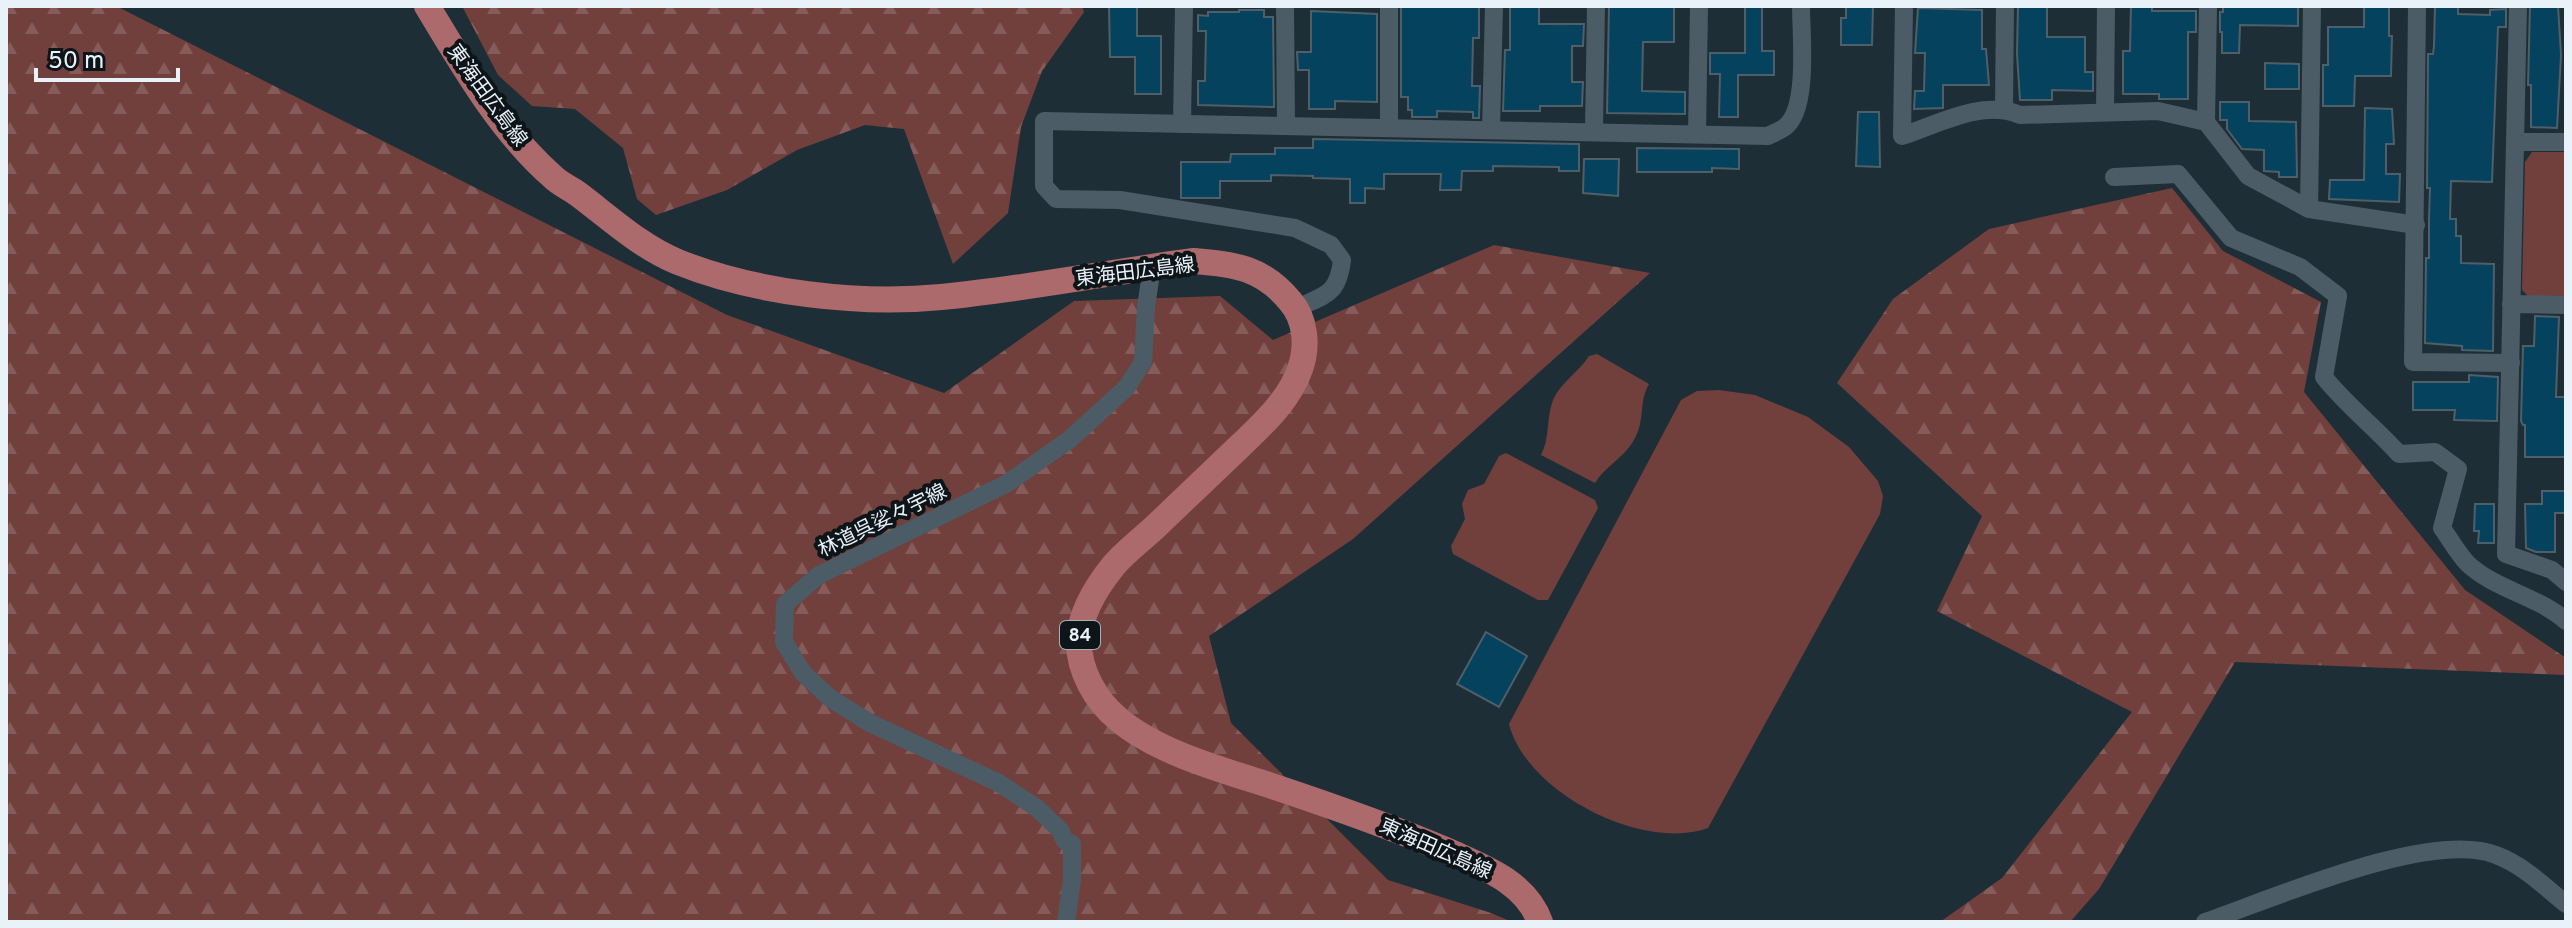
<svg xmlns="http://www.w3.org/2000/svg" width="2572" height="928" viewBox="0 0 2572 928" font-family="Overpass,'Noto Sans JP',sans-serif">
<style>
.forest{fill:url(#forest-firs)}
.park{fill:#71403d}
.building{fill:#05425d;stroke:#4e5f69;stroke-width:2}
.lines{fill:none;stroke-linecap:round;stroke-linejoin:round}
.street{stroke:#4b5c66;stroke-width:18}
.primary{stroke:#ac6a6c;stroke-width:26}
.labels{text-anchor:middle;stroke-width:8;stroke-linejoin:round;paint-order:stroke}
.shield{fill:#0e1519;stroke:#a7b0b5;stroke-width:2}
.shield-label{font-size:18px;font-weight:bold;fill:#e8f2f8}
.street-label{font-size:20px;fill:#e8f2f8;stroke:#0e1519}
</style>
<defs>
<pattern id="forest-firs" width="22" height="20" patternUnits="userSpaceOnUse" patternTransform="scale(2)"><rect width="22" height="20" fill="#71403d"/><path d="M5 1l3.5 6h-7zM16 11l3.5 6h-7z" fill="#855c5a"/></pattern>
</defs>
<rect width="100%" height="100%" fill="#1e2e37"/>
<g class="forest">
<path d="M6,6H116L727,315L944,393L1074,301L1220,296L1273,340L1494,245L1650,273L1353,539L1209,636L1231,723L1388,880L1491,913L1512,922H6Z"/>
<path d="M462,6H1082L1084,12L1042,71L1021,127L1008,213L953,264L904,129L865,125L797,150L727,190L656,215L637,199L623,148L575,109L532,106L498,75Z"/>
<path d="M2172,188L2223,251L2321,302L2304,392L2465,590L2566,658V675L2235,662L2099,889L2070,922H1940L2002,878L2132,712L1937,611L1982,516L1837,383L1893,299L1989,229Z"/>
</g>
<g class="park">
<path d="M2532,152H2566V298H2530L2522,290L2525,162Z"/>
<path d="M1597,354L1649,384C1638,403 1646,419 1634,440C1624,458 1605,466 1595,483L1541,455C1550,438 1546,419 1553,400C1561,382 1579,372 1589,356Z"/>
<path d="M1719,390L1755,395L1808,417L1849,447L1878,481L1883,496L1880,514L1708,828C1642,852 1526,792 1509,724L1681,400L1697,391Z"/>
<path d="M1506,453L1595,500L1598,508L1548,600H1538L1453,554L1451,546L1465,519L1462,504L1468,490L1484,484L1499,456Z"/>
</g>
<g class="building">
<path d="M1109,6H1137V36H1161V94H1135V57H1110Z"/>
<path d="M1401,6H1479V38H1473L1472,86H1480L1479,118H1473V112L1437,111V117H1412V110H1408V97H1401Z"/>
<path d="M1510,6H1539V24H1584L1583,46H1572V82H1583L1582,106H1540V111H1503L1505,50H1510Z"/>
<path d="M1609,6H1674V42H1643L1642,91L1685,92V114L1607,113Z"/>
<path d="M1745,6H1762V51H1774V75H1738V117H1719L1720,74H1710V53H1745Z"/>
<path d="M1846,6H1873L1872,45H1841V18H1846Z"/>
<path d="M2018,6H2047V37H2085V72H2093V91L2052,90V100H2020L2017,54Z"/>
<path d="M2131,6H2152V11H2196V32H2188V99H2159V94H2123V51H2130Z"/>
<path d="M2223,6H2298V26L2240,25L2239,53H2222V32H2220V12H2223Z"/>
<path d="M2364,6H2389V36H2392L2391,76H2355L2354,106H2323V65H2328V27H2364Z"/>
<path d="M2435,6H2458V14L2490,15V10L2506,9V27H2498L2492,182L2451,181L2450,219H2456V236H2461V263L2494,264L2493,351L2462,350V346L2425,343L2426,258H2429V219L2430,188H2427L2428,54H2433L2434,46Z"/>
<path d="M2530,6H2558L2561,55L2557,128L2531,127V85H2528Z"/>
<path d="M1918,8L1982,10V49H1986L1989,85H1943V108L1914,109L1915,91H1924L1925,53H1915Z"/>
<path d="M1239,10H1264V17H1273L1274,107L1198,105V81H1205L1206,31H1198V15L1208,16V12H1239Z"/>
<path d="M1311,11L1377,14V102L1335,101V109H1309V70H1298L1297,52H1311Z"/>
<path d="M2265,63L2299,64V89H2265Z"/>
<path d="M2220,102H2249V121L2296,122L2297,177H2279V172L2264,171V150L2242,149L2227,129V120H2220Z"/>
<path d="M2365,108L2392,109L2394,144H2386V174H2400L2399,202L2329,199L2330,180H2364Z"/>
<path d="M1858,112H1879L1880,167L1856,166Z"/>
<path d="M1313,139L1579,144V171H1559V167L1493,166V171H1462L1461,190H1440L1441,174H1384V189L1365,188V203H1350V179L1313,178V176L1271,175V181H1220V198H1181V162H1230L1231,154H1275V148H1313Z"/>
<path d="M1637,148L1739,149V169L1712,168V172H1637Z"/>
<path d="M1584,159H1619L1618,196L1583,193Z"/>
<path d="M2535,316L2559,317L2556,397H2566V457H2525V425H2523L2521,421L2523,346H2534Z"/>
<path d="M2469,375L2498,377L2497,421L2454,420L2455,410H2413V382H2469Z"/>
<path d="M2542,491H2566V513H2555V552H2536L2526,548L2525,504H2542Z"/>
<path d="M2475,504H2494V543H2478L2479,531H2474Z"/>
<path d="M1486,632L1527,656L1499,707L1457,684Z"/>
</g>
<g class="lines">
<g class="street">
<path d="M1285,6L1286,125"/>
<path d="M1904,6L1902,136C1939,124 1982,99 2020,115L2158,111L2206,122L2248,176L2309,209L2416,225"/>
<path d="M2417,6L2413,362L2511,363"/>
<path d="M2518,6L2506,554L2552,570L2566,582"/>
<path d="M2004,109L2005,6"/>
<path d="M2105,112L2106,6"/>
<path d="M2206,122L2208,6"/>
<path d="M1182,124L1184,6"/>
<path d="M1389,127V6"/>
<path d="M1491,130L1494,6"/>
<path d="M1594,130L1596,6"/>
<path d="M1697,134L1699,6"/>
<path d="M2516,142H2566"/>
<path d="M2114,177L2178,174L2231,238L2300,267L2338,296L2324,377C2346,405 2375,427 2399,454L2435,452L2458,469L2442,528C2450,539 2458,554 2468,564C2496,590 2538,596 2566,621"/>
<path d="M2309,209L2312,6"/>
<path d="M2511,304L2566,305"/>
<path d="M1297,308C1325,295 1338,295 1342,260L1331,245L1295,228L1120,200L1056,199L1044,186V121L1768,136C1773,133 1780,131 1785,127C1809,109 1801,35 1801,6"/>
<path d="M1066,922L1072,880V844L1065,841L1060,830L1037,808L999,783L870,723L830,698L803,673L784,642L785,604L819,575L1006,484L1069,440L1127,387L1143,362L1146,307L1152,267"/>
<path d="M2205,922C2272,899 2431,829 2496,855C2523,865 2544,886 2566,904"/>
</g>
<path class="primary" d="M427,6C463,65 500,131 553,177C560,184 570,188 578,194C610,218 641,247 678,262C755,293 859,305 941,297C1026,289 1110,272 1194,261C1235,264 1263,268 1290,301C1306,319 1308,347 1300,369C1290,399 1263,424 1241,445C1212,473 1183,500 1154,528C1141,540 1125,552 1114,565C1097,586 1080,613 1079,640C1078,670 1096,701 1118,719C1158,753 1223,770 1272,786C1332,806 1390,826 1448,851C1483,867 1526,882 1540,922"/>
</g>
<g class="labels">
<rect class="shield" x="1060" y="621" width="40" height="28" rx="6"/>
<g class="shield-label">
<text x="1080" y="641">84</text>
</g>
<g class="street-label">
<text transform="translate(488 95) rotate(54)" y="7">東海田広島線</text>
<text transform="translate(1135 271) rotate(-7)" y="7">東海田広島線</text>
<text transform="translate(882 520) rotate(-26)" y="7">林道呉娑々宇線</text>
<text transform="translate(1436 848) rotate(24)" y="7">東海田広島線</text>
</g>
</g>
<rect width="2572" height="928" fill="none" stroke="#e8f2f8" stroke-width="16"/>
<path d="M36 68v12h142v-12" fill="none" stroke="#e8f2f8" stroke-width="4"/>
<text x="48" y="68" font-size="24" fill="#e8f2f8" stroke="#0e1519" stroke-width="6" paint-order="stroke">50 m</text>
</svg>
